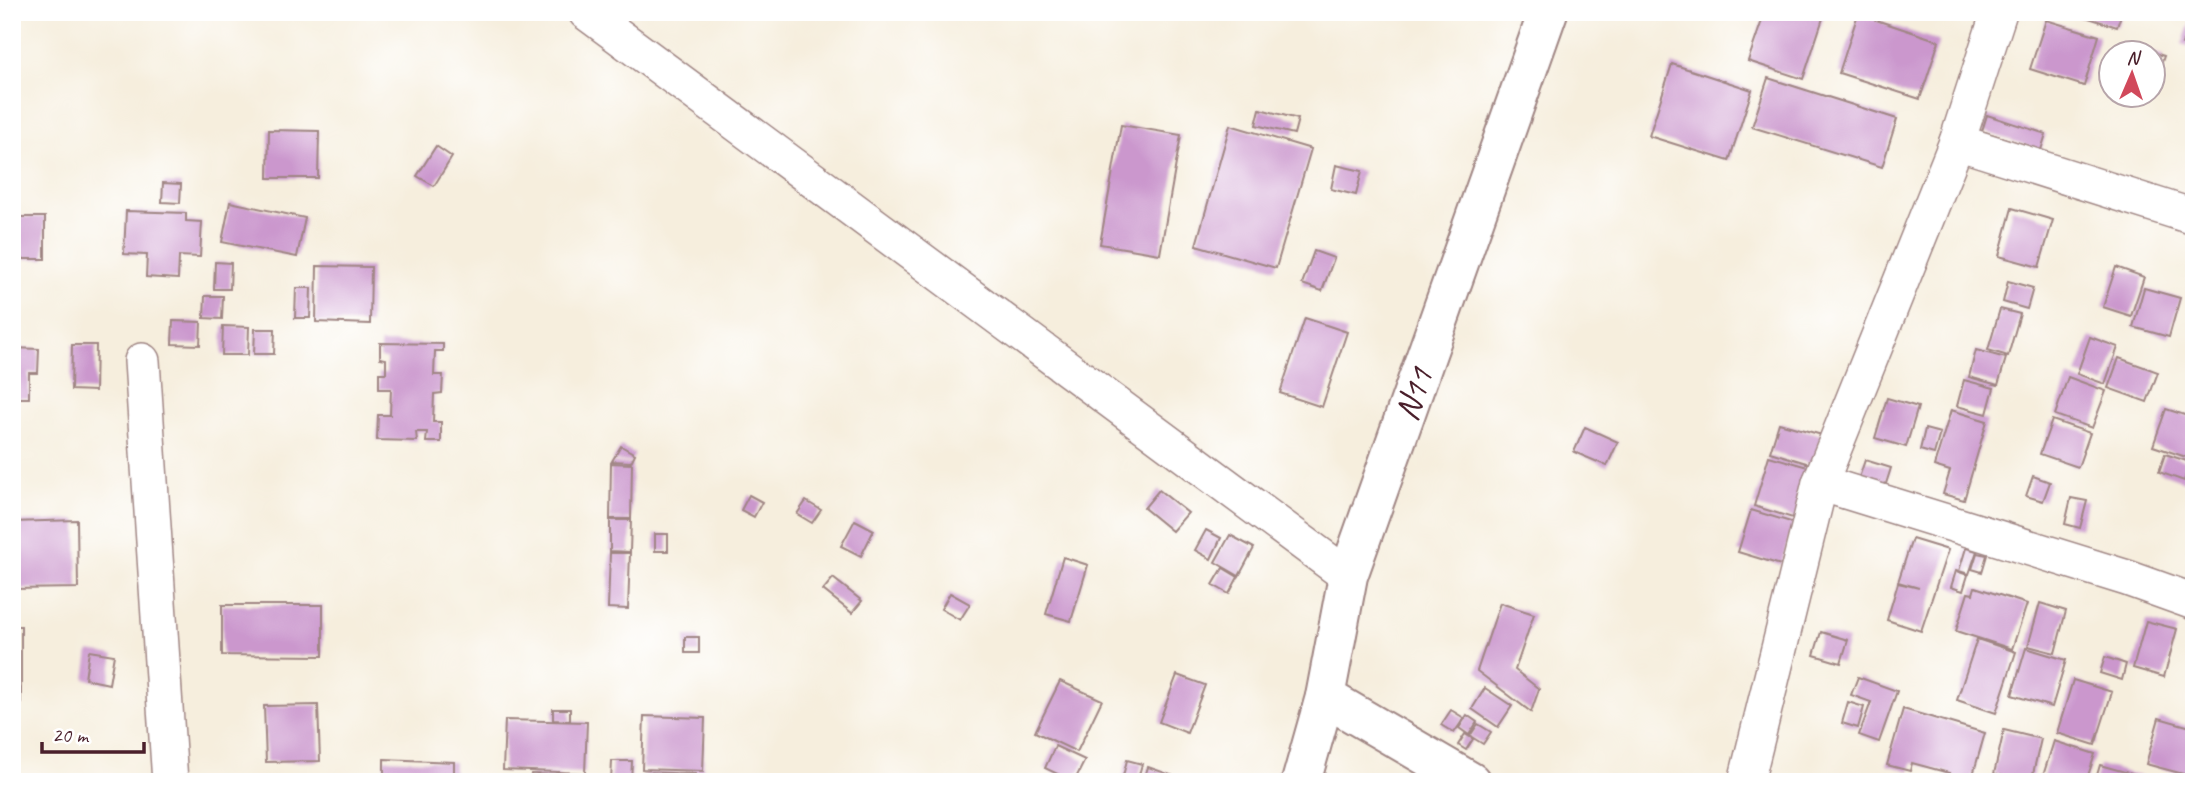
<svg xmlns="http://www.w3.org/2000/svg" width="2206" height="794" viewBox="0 0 2206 794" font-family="Caveat,sans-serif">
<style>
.building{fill:#cb97cd}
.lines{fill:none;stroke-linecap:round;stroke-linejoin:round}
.street-casing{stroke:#a08684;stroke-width:38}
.secondary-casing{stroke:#a08684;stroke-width:42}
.primary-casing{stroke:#a08684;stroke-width:42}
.street{stroke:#fff;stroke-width:35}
.secondary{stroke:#fff;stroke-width:38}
.primary{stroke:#fff;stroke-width:38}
.labels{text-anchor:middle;stroke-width:7;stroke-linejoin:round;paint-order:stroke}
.street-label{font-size:35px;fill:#4a1f2b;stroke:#fff}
</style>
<rect width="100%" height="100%" fill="#fff"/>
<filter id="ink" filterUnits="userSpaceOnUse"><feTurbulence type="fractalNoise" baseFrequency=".0143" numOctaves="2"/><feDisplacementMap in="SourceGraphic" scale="14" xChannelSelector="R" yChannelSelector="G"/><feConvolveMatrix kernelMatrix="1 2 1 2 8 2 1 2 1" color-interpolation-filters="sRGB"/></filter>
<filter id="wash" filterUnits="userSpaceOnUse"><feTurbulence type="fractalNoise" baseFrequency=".00686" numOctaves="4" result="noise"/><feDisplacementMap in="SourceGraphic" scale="28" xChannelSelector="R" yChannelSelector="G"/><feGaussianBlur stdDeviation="1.57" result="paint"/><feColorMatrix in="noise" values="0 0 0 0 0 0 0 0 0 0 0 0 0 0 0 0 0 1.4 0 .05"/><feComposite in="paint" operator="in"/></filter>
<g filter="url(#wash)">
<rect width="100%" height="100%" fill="#f6eedd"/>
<g id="blocks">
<g class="building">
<path d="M1765,12H1825L1803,79L1748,61Z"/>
<path d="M2070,12H2122L2117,27Z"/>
<path d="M2194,13V48L2182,44Z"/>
<path d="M1858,14L1939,41L1920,99L1839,73Z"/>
<path d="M2046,20L2099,36L2084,86L2030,69Z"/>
<path d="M2122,43L2150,52H2119Z"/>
<path d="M2154,53L2164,56L2154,86Z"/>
<path d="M1672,64L1752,90L1729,161L1649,136Z"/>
<path d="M1768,78L1897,119L1882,167L1752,127Z"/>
<path d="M1260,109L1298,119L1294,134L1256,125Z"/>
<path d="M1987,115L2046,134L2041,150L1982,131Z"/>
<path d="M1121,125L1181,135L1160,254L1100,244Z"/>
<path d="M1230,125L1311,149L1276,268L1196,245Z"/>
<path d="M269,130L319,131L318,178H268Z"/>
<path d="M436,146L452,157L434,186L417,176Z"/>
<path d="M1336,165L1362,171L1356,195L1331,189Z"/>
<path d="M163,183L181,184L180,203L162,202Z"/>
<path d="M230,202L305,218L297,257L222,242Z"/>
<path d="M2012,208L2053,220L2039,267L1999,256Z"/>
<path d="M126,211L186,213V221L202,222L200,257L179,256L178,279L146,277L147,255L124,254Z"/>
<path d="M12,217H45V259H18V277H12Z"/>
<path d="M1314,251L1334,258L1322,291L1302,284Z"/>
<path d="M215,262L231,263L230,289H214Z"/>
<path d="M317,266L371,267L370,324L316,322Z"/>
<path d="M2116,267L2144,277L2131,316L2103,307Z"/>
<path d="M2008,281L2033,288L2027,309L2003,302Z"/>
<path d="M296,288H311L310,318H295Z"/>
<path d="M2144,288L2180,298L2169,337L2133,327Z"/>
<path d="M205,296H223L222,319L204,318Z"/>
<path d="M2000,309L2020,314L2008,356L1988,350Z"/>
<path d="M1305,318L1347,332L1322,407L1280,393Z"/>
<path d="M173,321L201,322L200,345L172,344Z"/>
<path d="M223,326L249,327L248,355H222Z"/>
<path d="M255,329H275L274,354H254Z"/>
<path d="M2090,337L2118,347L2105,384L2077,374Z"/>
<path d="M380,343L443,344V351H435L434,375H443L442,393L434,394L433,422H441V442H426L427,432H416L417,441L377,440L378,415H390L391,389H379V373H386V359L380,358Z"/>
<path d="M72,345H96L95,391L71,390Z"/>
<path d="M12,348L39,349L38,373H29V398H12Z"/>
<path d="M1976,350L2006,358L1998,385L1969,377Z"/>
<path d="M2119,358L2158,372L2147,402L2108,388Z"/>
<path d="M2068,377L2106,391L2092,428L2055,415Z"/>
<path d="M1964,380L1994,388L1987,414L1957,406Z"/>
<path d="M1887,398L1918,407L1906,447L1875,438Z"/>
<path d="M2166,409L2194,418V452L2192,459L2153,446Z"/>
<path d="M1951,410L1987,421L1964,500L1943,494L1950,471L1934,466Z"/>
<path d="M2052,420L2090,433L2078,467L2040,454Z"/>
<path d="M1779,423L1822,435L1813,465L1770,452Z"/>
<path d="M1585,427L1618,442L1607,466L1574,452Z"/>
<path d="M1925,429L1940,433L1934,454L1920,450Z"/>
<path d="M621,446L635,454L631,462L612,461Z"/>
<path d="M2165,454L2190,462L2184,481L2159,472Z"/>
<path d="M1769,456L1811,468L1796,519L1754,506Z"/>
<path d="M1865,460L1891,468L1883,493L1857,484Z"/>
<path d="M611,463L632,464L631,519H610Z"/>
<path d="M2033,476L2050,482L2043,501L2026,496Z"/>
<path d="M1159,490L1188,513L1172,531L1144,508Z"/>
<path d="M749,495L762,502L754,517L741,510Z"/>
<path d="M2071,498L2087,501L2080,528L2065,524Z"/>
<path d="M806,501L821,510L812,523L797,514Z"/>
<path d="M1751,510L1794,523L1781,565L1738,552Z"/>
<path d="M77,520L78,588L12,589V522Z"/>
<path d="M610,520H631L630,552L610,551Z"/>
<path d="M855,520L874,530L861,556L841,546Z"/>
<path d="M1206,530L1221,538L1211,559L1195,550Z"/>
<rect x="655" y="534" width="13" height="17"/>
<path d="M1230,535L1254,548L1239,576L1215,562Z"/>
<path d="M1912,539L1948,550L1921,631L1887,620L1898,583L1919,588L1898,582Z"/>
<path d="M1966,548L1977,551L1969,574L1959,571Z"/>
<path d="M610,553H630L628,609L608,608Z"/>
<path d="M1977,553L1987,555L1982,572L1972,569Z"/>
<path d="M1063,557L1088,565L1071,621L1046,614Z"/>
<path d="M1223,568L1238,577L1229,594L1213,585Z"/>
<path d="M1956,571L1968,575L1963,591L1951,587Z"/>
<path d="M833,578L862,601L852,613L823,590Z"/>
<path d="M1975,587L2027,604L2012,649L1956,631L1968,593L1973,594Z"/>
<path d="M950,593L970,604L960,620L941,609Z"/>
<path d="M1500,603L1534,614L1515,670L1539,689L1531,712L1477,671Z"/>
<path d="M2040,603L2066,611L2055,653L2028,646Z"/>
<path d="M222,605H323V656L222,655Z"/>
<path d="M2146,621L2177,629L2164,677L2133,668Z"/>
<rect x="12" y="626" width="9" height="81"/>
<path d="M1821,632L1848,640L1841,663L1814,655Z"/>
<rect x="685" y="637" width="14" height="16"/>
<path d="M1977,639L2016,652L1996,713L1957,700Z"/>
<path d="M2026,648L2066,660L2052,707L2012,695Z"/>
<path d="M89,651L114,655L109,684L85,679Z"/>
<path d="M2105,657L2126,664L2122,680L2100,673Z"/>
<path d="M1177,675L1205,685L1187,733L1159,722Z"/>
<path d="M1858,677L1897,691L1879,742L1859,735L1871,702L1851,695Z"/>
<path d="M2073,680L2112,692L2095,745L2057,733Z"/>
<path d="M1060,681L1102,700L1077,752L1035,732Z"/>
<path d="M1485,688L1512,706L1498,727L1472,709Z"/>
<path d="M1848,702L1864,707L1858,728L1842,723Z"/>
<path d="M318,705L320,761L266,762L264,706Z"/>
<path d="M553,709H570V721L553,720Z"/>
<path d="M1903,709L1985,733L1971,782H1946L1949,773L1912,763L1910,771L1887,765Z"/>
<path d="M1451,710L1464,718L1454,733L1441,725Z"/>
<path d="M1467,715L1477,722L1469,735L1459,728Z"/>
<path d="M644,716L705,718L703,771L642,769Z"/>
<path d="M2159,718L2194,728V753L2187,775L2146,764Z"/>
<path d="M505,720L587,722L585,773L503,770Z"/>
<path d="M1478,724L1491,732L1483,744L1470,736Z"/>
<path d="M2004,730L2041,739L2031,782L1994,774Z"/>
<path d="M1465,734L1473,739L1466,750L1458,745Z"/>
<path d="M2054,741L2095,754L2086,782H2041Z"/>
<path d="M1055,746L1085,760L1074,782L1045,768Z"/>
<path d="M384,759L454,762V782H384Z"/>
<path d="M1127,760L1142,764L1137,782L1122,780Z"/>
<path d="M612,761H632L631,782H611Z"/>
<path d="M2100,765L2157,781V782H2095Z"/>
<path d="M1148,767L1174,776L1172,782H1143Z"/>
<path d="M644,772L696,774V782H644Z"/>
<path d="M531,774L560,775L559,782H530Z"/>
</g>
</g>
</g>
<g filter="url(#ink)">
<use href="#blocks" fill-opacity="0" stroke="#a08684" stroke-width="2"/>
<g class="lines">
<g class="street-casing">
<g id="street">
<path d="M586,12L1348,576"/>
<path d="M1957,142L2194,217"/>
<path d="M142,361L170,782"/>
<path d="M1820,483L2127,578L2194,602"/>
<path d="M1746,782L1820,483L1957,142L1999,12"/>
</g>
</g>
<g class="secondary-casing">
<path id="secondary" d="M1325,697L1471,782"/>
</g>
<g class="primary-casing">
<path id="primary" d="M1301,782L1325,697L1348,576L1548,12"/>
</g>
<use href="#street" class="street"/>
<use href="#secondary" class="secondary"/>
<use href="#primary" class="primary"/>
</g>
</g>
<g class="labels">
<g class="street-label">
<text transform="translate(1413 394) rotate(-71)" y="12">N11</text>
</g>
</g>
<rect width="2206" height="794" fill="none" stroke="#fff" stroke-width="42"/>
<g transform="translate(2132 74) rotate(2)"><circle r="33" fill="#ffffff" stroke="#b7a5aa" stroke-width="2"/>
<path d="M0-5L12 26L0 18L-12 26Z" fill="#d1495b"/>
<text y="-10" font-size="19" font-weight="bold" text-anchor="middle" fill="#4a1f2b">N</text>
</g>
<path d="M42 742v10h102v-10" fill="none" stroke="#4a1f2b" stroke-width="3.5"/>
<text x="52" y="742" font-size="21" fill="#4a1f2b" stroke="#ffffff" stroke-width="5" paint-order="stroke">20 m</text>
</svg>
